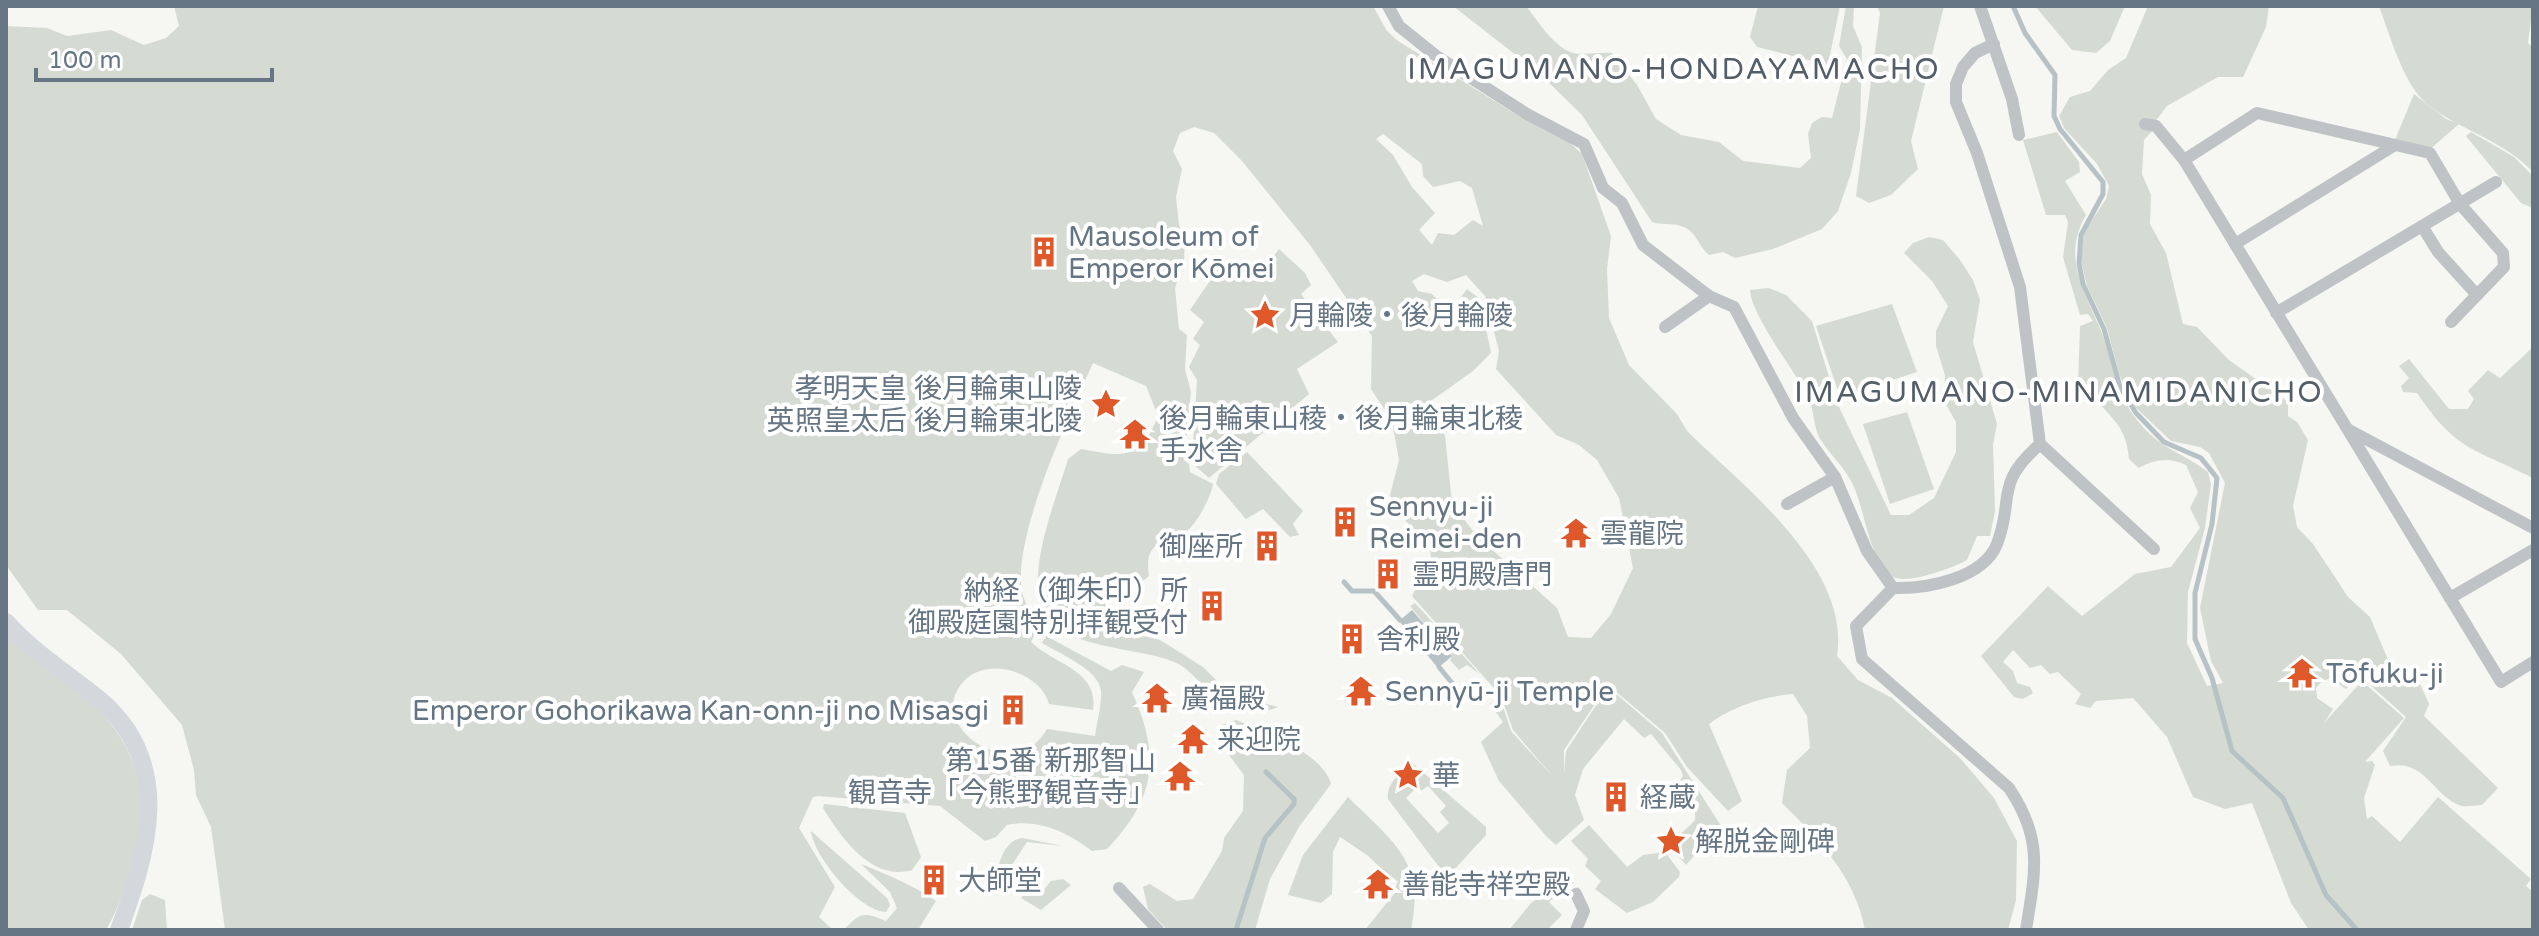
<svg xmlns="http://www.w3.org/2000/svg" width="2539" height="936" viewBox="0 0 2539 936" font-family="'Varela Round','Noto Sans JP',sans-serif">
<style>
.green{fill:#d5dbd2;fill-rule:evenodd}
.water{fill:#b7c2c7}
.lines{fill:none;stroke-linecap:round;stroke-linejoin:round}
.stream{stroke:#b7c2c7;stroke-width:5}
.street-tunnel{stroke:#d2d6d6;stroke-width:12;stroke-dasharray:12 6;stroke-linecap:butt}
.street{stroke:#bfc3c6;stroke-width:12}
.secondary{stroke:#d4d8dc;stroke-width:18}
.labels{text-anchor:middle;stroke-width:8;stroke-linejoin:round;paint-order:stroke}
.poi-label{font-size:28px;fill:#667583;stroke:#fff;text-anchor:start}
.neighbourhood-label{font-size:30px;letter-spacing:2px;fill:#535e68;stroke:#fff}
</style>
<rect width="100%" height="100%" fill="#f6f6f2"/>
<g class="green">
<path d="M174,6H1373L1387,31L1398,41L1514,113L1567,140L1582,154L1611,236L1607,269L1609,318L1629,365L1677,414L1687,431C1744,487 1851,568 1837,656L1858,680L1892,698L1960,758L1994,798L2017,841L2016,900L2008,930H1865C1855,876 1819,840 1782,803L1787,770L1810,748L1807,716L1793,694C1765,696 1731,707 1709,724L1742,801L1728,811L1687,767L1665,733L1608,685L1564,750V774L1566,751L1608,687L1662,733L1721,826L1686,865L1671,848C1690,813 1711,832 1678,783L1683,776L1681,770L1651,734L1644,738L1624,719L1583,769L1575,795L1584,820L1556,845L1547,837L1499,781L1481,742L1503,722L1490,704L1500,697L1511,731L1554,778L1513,730L1501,696L1412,596L1431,559L1430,548L1398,512L1390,495L1399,460L1392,421L1371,389L1372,336L1310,245L1242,161L1214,133L1194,127L1180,133L1173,151L1182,169L1176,197L1179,225L1185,241L1184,260L1175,288L1179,329L1187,335L1185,369L1191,392L1186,440L1190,472L1213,484C1211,496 1199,520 1189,529C1169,549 1143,534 1149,576L1143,581L1127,577L1110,590L1104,603L1140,635L1160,640L1203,667L1230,694L1278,707C1262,714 1241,712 1225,704C1205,695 1195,670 1174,662C1133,645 1064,652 1043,607C1026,570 1057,497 1068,459L1081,449C1124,457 1140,461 1158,416L1146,386L1093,363C1069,416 1012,537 1022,592C1024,603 1034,616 1039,625L1031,642C1055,665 1099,670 1093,710L1049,704C1041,673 989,655 964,681C922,725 1014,788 1047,729L1095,736C1097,722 1102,704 1101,691C1100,670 1058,653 1042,643L1046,636L1111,671L1122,665L1144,672L1132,692C1161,756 1156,798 1107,849L1092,851C1069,833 1038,818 1007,825L996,837L985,841L940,806L818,796L813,797L799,828L835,887L819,917L833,930H225L211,827L196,795L194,770L182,725L121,654L67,610H38L6,565V26L47,28L67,36L111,30L144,45L166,38L179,26ZM1383,134L1422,164L1423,176L1433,187L1460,181L1472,188L1483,226L1473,220L1454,235L1438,233L1432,245L1419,230L1435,213L1412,187L1393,155L1376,139ZM1424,274L1447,282L1466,275L1485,296L1499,351L1496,369L1556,435L1579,445L1597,460L1619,498L1633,568L1611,614L1591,638L1568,637L1557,608L1476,535L1452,503L1445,436L1431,401L1473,371L1491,353L1480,299L1467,289L1450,312L1432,294L1418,291L1412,281Z"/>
<path d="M1453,6H1526C1538,21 1557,53 1579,54C1590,54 1600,52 1612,53L1637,85L1656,119L1681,135L1719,142L1743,161L1800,168L1811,158L1808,134L1812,123L1822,117L1832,118L1847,59L1839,46L1846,6H1854L1853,26L1862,47L1860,129L1851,173L1838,211L1822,229L1773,249L1735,258L1723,252L1709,255C1698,246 1696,230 1681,226C1672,223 1662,225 1652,222L1582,115L1540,74Z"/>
<path d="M1758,6H1840L1828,65L1757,47L1750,37Z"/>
<path d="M1877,6H1944L1911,141L1918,169L1891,195L1869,203L1856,196L1880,13Z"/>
<path d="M2035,6H2125L2110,41L2096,53L2072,50Z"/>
<path d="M2148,6H2269L2266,27L2243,77H2218L2167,106L2151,127L2153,130L2144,140L2142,174L2151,195L2150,224L2166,253L2183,324L2197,327L2229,360L2288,402V416L2297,422L2308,440L2293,506L2297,527L2313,544L2348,597L2370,617L2389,662L2420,684L2429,704L2424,716L2498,788L2482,805C2477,805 2467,807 2462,806C2433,797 2426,759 2390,766L2383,751L2406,717L2360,676L2346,689L2331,679L2323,680L2316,688L2317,698L2333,709L2324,723L2362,681L2404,718L2365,762L2372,761L2375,765L2364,798L2367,819L2372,816L2400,842L2438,797L2531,879L2526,886L2533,892V930H2309L2291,903L2252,803L2225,809L2193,797L2167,737L2133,698L2096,701L2090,708L2075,704L2081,694L2058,672L2050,674L2041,665L2030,668L2013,650L2003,662L2013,671L2017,683L2030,687L2033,693L2023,699L2014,697L1981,656L2048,586L2082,616L2135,574L2171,567L2200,528L2190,508L2198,492L2186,465C2169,457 2155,459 2139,468L2129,459C2126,419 2104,417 2090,388L2078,387L2080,326L2093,321L2088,314L2080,315L2063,257L2068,222L2065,215H2046L2023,140L2057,132L2079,162L2080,172L2065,181L2086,215C2062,256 2083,288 2099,326C2115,364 2113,394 2143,427C2161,448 2186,455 2208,472L2211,484L2205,528L2188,592L2187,643L2207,686L2223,683L2211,661L2200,608L2225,483L2209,453L2200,447L2171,441L2134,406L2119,374L2107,328L2087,286L2081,261L2084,232L2106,199L2109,186L2097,164L2064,128L2059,116L2070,97L2090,91L2108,70L2126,58Z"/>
<path d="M2379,6H2533L2528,43L2533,47V172C2500,136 2439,124 2416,92C2399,68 2389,33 2379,6Z"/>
<path d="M2414,94L2446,119L2459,124L2429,150L2395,140Z"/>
<path d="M2471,132L2514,157L2533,176V208L2521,203L2466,136Z"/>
<path d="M1929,237L1943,240L1960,260L1973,280L1980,300L1973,342L1997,424L1993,445L1995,511L1990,536H1977L1967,560C1952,568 1906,586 1891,576C1868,559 1865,506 1851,481C1843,465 1828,453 1819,437C1813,424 1814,408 1808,396C1794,370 1751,315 1750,290L1769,288L1786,295L1812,321L1837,403L1891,515H1909L1934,498L1956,452V422L1944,401L1945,375L1936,346V331L1948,306L1932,281L1904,253L1913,243Z"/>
<path d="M1279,249L1305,273L1311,285L1301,294L1338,342L1297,369L1309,394L1209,478L1192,463L1197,380L1189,367L1200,345L1193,339L1204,322L1190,310L1220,266L1230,273L1235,268L1254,281Z"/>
<path d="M1892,304L1917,372L1840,397L1816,326Z"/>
<path d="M2533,347V478C2474,448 2457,452 2417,393L2403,392L2401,386L2409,378L2399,366L2409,359L2449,409H2468L2474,399L2468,391L2488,370L2500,378Z"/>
<path d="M1907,412L1934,489L1890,504L1863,424Z"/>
<path d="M1247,452L1303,511L1293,524L1299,535L1290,537L1263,509L1246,519L1216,484L1219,474Z"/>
<path d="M1415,603L1480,674L1467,665L1459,670L1450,660L1452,656L1410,606Z"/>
<path d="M6,635C84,695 161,736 135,849C128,878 121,904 106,930H6Z"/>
<path d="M1236,720C1262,730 1324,754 1331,784L1299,827L1270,879L1255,930H1167L1148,909L1143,887L1150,884L1177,901L1193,899L1222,851L1224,838L1243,811L1244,775L1223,747L1219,726Z"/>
<path d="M1411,762L1486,827V835L1452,872L1442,871L1388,799C1386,783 1401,773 1411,762ZM1428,786L1446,806L1440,812L1449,823L1438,833L1406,798L1417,787L1421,791Z"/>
<path d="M1348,797C1393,842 1426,861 1411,930H1365L1394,894L1397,883L1367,855L1340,837L1333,852L1332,894L1321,903L1288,895L1303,855Z"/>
<path d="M824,804L905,813L921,857L912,870C871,882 841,837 823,808Z"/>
<path d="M1589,825L1627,867L1643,855L1665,852L1680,872L1679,877L1653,902L1627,913L1595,889L1601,881L1585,866L1588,859L1571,841Z"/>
<path d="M811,831L887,898L890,905L886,912C858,911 813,855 811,831Z"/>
<path d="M1022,838L1063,846L1027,842L1010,868L1011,877L1020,884L1013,892L995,879C1000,862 1003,841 1022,838Z"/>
<path d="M861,864C888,875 913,885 936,901L918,930H844C860,912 864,912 886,921L897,908L890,892Z"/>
<path d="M1063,879L1071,885L1041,910L1021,898L1027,888L1042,892L1051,881Z"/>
<path d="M1550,890L1555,896L1549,902L1562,915L1547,930H1509L1531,903Z"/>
<path d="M150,894L165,900L167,930H132L142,900Z"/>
</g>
<path class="water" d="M1412,610L1452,656L1438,668L1399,621Z"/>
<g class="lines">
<g class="stream">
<path d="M2013,6L2025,33L2055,75L2054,116L2060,129L2103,182V194L2081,235L2079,264L2083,284L2104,329L2120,387L2136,413L2164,442L2201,458L2217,478L2212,524L2195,593V639L2212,678L2232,751L2283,798L2326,895L2357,930"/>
<path d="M1344,582L1352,591H1374L1400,620"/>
<path d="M1439,667L1460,693L1459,699"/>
<path d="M1236,930L1265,838L1294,804V799L1266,772"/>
</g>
<path class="street-tunnel" d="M1561,878L1576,894"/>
<g class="street">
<path d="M1388,6L1399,26L1435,55L1527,114L1584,144L1603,188L1622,203L1643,245L1709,296L1734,307L1793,418L1835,477L1867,551L1893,588"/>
<path d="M1980,6L2012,99L2019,135"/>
<path d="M1994,44L1975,53L1963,67L1956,84V102L1977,153L2020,287L2040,444C1993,486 2015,497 1997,544C1983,579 1926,589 1893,588L1856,626L1862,659L2009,788C2044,840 2035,872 2026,930"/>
<path d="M2145,124L2156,126L2184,160L2501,682L2533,662"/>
<path d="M2184,160L2257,113L2430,153L2460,204L2503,253L2504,267L2451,322"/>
<path d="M2422,226L2438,252L2477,295"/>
<path d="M2235,244L2395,145"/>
<path d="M2276,313L2496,182"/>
<path d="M1665,327L1709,296"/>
<path d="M2349,430L2533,528"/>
<path d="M2040,444L2154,549"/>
<path d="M1787,504L1835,477"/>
<path d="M2450,598L2533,550"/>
<path d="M1119,888L1158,930"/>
<path d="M1576,930L1584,911L1576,894"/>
</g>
<path class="secondary" d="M6,622C33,653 70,675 101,701C175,765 147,853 119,930"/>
</g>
<defs>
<g id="building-bare" transform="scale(2.4)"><path d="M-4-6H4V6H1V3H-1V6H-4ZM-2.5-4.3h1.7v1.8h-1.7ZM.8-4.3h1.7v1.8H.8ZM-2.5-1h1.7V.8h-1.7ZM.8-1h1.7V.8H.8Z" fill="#de582a" stroke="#fff" stroke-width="2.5" paint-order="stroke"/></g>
<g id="sight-bare" transform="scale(2.4)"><path d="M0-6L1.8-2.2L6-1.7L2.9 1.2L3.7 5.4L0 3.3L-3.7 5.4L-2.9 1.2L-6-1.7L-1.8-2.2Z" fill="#de582a" stroke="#fff" stroke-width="2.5" paint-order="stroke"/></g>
<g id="temple-bare" transform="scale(2.4)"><path d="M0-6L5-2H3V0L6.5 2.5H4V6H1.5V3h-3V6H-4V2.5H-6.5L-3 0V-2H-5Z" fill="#de582a" stroke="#fff" stroke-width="2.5" paint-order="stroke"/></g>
</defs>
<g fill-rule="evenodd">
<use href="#building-bare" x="1044" y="252"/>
<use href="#sight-bare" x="1265" y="315"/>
<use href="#sight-bare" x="1106" y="404"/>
<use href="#temple-bare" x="1135" y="434"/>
<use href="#building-bare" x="1345" y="522"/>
<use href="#temple-bare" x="1576" y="533"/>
<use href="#building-bare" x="1267" y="546"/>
<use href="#building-bare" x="1388" y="574"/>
<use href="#building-bare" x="1212" y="606"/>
<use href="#building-bare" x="1352" y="639"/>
<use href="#temple-bare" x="2302" y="673"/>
<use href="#temple-bare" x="1361" y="691"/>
<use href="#temple-bare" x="1157" y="698"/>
<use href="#building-bare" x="1013" y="710"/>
<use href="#temple-bare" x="1193" y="739"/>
<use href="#sight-bare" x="1408" y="775"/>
<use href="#temple-bare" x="1180" y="776"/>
<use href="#building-bare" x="1616" y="797"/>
<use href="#sight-bare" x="1671" y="841"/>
<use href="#building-bare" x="934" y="880"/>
<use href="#temple-bare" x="1378" y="884"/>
</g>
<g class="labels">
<g class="poi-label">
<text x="1068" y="246">Mausoleum of<tspan x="1068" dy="32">Emperor Kōmei</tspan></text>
<text x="1289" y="325">月輪陵・後月輪陵</text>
<text x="1082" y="398" text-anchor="end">孝明天皇 後月輪東山陵<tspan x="1082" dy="32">英照皇太后 後月輪東北陵</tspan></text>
<text x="1159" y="428">後月輪東山稜・後月輪東北稜<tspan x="1159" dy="32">手水舎</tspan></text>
<text x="1369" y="516">Sennyu-ji<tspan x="1369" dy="32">Reimei-den</tspan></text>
<text x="1600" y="543">雲龍院</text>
<text x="1243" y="556" text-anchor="end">御座所</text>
<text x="1412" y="584">霊明殿唐門</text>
<text x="1188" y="600" text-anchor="end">納経（御朱印）所<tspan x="1188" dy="32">御殿庭園特別拝観受付</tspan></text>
<text x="1376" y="649">舎利殿</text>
<text x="2326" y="683">Tōfuku-ji</text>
<text x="1385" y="701">Sennyū-ji Temple</text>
<text x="1181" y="708">廣福殿</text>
<text x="989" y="720" text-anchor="end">Emperor Gohorikawa Kan-onn-ji no Misasgi</text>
<text x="1217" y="749">来迎院</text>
<text x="1156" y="770" text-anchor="end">第15番 新那智山<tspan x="1156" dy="32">観音寺「今熊野観音寺」</tspan></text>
<text x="1432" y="785">華</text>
<text x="1640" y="807">経蔵</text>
<text x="1695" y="851">解脱金剛碑</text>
<text x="958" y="890">大師堂</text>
<text x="1402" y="894">善能寺祥空殿</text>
</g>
<g class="neighbourhood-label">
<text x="1674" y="79">IMAGUMANO-HONDAYAMACHO</text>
<text x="2059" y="402">IMAGUMANO-MINAMIDANICHO</text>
</g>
</g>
<rect width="2539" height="936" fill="none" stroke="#667583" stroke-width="16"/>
<path d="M36 68v12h236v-12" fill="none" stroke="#667583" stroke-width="4"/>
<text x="48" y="68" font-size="24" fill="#667583" stroke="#ffffff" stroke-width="6" paint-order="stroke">100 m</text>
</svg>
